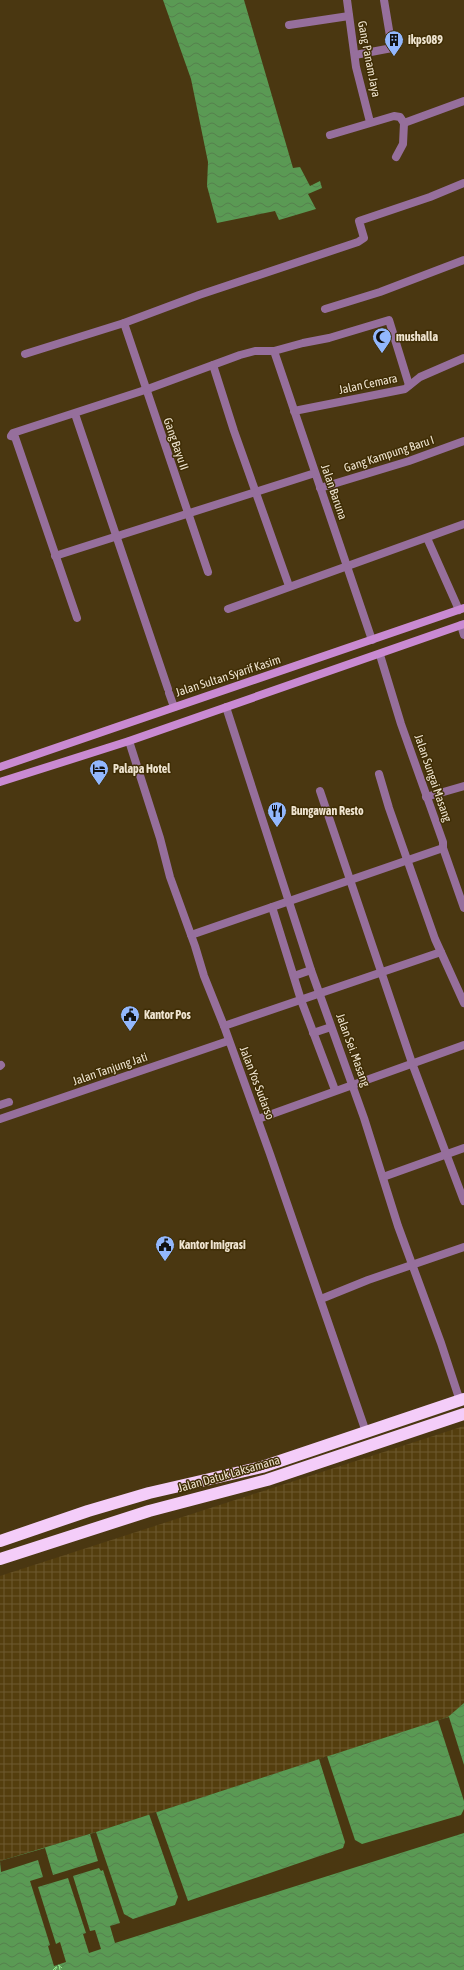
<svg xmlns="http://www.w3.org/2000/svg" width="464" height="1970" viewBox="0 0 464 1970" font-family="'Asap Condensed',sans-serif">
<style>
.industrial{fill:url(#industrial-grid)}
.water{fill:url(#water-waves)}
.pier{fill:#4a3711}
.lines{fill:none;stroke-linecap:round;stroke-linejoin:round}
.ferry{stroke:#94e98b;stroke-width:1;stroke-dasharray:5 4;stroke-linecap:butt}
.street{stroke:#966f9c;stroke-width:8}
.secondary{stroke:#c98ad2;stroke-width:8}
.highway{stroke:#f4cdf9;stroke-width:12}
.labels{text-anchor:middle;stroke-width:3;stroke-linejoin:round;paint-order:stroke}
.poi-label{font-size:12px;font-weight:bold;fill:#efe4d0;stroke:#3f2d05;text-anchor:start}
.street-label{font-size:12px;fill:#efe4d0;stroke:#3f2d05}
</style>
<defs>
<pattern id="industrial-grid" width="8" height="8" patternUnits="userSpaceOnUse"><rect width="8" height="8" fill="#543e0e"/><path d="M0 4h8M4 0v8" fill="none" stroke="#6d5a30"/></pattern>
<pattern id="water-waves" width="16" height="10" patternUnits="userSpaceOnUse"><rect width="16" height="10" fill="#5a9a54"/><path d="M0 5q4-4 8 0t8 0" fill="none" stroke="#55804d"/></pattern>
</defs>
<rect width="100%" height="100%" fill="#4a3711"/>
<path class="industrial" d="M464,1426V1703L449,1717L96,1832L0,1861V1576Z"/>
<g class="water">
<path d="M163,0H244L293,168L300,167L310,186L320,181L322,188L308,194L316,209L279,220L275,211L217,223L207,186L208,162L191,79Z"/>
<path d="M464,1703V1970H0V1861L96,1832L448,1717Z"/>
</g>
<g class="pier">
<path d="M449,1717L464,1765V1801L438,1720Z"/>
<path d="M327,1756L355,1840L362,1844L461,1815L464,1809V1833L115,1943L110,1926L120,1923L103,1870L101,1871L99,1868L73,1876L90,1931L95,1930L101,1949L89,1953L83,1934L86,1933L68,1878L38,1887L56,1944L60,1942L66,1962L54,1966L48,1946L50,1945L30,1881L43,1877L38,1860L1,1872L0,1861L45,1848L53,1875L98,1861L90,1834L96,1832L124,1914L133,1919L175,1905L178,1897L149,1814L156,1812L188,1901L343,1848L345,1842L319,1759Z"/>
</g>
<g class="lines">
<g class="ferry">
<path d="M58,1965L65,1970"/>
<path d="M59,1965L60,1970"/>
<path d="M53,1970L58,1965"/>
<path d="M55,1970L57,1967"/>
</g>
<g class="street">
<path d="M347,0L356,67L370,122"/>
<path d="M289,25L349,16"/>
<path d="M355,55L392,48L384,0"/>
<path d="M330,135L394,116L400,117L404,123L464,101"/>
<path d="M396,157L403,144L404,123"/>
<path d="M325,309L380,292L464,260"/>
<path d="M124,323L208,572"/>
<path d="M274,351L372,640"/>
<path d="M25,354L124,323L199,295L358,242L364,238L359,221L430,197L464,183"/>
<path d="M213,365L234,431L289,586"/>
<path d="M294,411L405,389L420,377L464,358"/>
<path d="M75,414L168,689"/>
<path d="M320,488L409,461L464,441"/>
<path d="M427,538L459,610"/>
<path d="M55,556L315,473"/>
<path d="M228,609L464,524"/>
<path d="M77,618L15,437L11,436L13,433L145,390L240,355L255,351H274L303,343L329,338L389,320L409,385"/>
<path d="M461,625L464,635"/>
<path d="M380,655L401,724L443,842V848L464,908"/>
<path d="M169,693L174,707"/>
<path d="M226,707L311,970L364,1118L398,1226L441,1343L460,1401"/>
<path d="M129,741L160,838L170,877L195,946L204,976L224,1026L270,1154L366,1432"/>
<path d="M379,774L389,808L435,939L464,1003"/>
<path d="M320,791L412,1063L464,1201"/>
<path d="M426,797L464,786"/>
<path d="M272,907L301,1000L335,1090"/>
<path d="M191,935L443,848"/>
<path d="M294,976L311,970"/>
<path d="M224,1026L441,952"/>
<path d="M313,1033L331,1027"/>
<path d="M0,1066L1,1065"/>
<path d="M0,1105L9,1102"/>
<path d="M0,1119L228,1041"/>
<path d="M258,1119L464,1045"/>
<path d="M383,1177L464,1148"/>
<path d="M321,1299L368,1280L464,1247"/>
</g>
<g class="secondary">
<path d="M0,767L464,608"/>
<path d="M0,782L129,741L464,624"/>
</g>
<g class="highway">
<path d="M0,1541L88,1511L149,1493L262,1467L464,1399"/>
<path d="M0,1559L149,1511L267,1480L464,1414"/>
</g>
</g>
<defs>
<g id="building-pin" transform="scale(1)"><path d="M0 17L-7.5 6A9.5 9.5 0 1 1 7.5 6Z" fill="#92b7fd" stroke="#3f2d05"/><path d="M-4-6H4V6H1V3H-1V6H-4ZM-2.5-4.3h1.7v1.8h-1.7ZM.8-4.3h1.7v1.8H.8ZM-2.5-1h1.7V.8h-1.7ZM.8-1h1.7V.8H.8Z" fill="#111"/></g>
<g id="mosque-pin" transform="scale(1)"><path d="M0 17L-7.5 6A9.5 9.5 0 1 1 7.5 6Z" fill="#92b7fd" stroke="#3f2d05"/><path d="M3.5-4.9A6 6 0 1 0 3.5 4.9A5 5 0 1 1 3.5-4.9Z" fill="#111"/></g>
<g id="hotel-pin" transform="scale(1)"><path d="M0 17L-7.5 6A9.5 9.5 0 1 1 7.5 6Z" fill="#92b7fd" stroke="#3f2d05"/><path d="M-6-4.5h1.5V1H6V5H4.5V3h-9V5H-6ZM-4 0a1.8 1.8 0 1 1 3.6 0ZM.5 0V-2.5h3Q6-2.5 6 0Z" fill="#111"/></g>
<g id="restaurant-pin" transform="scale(1)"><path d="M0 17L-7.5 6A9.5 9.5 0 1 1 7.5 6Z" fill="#92b7fd" stroke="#3f2d05"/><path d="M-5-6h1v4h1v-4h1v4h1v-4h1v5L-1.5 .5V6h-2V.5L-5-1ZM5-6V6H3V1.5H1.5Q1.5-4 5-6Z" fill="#111"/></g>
<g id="civic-pin" transform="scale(1)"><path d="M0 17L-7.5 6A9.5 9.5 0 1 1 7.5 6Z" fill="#92b7fd" stroke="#3f2d05"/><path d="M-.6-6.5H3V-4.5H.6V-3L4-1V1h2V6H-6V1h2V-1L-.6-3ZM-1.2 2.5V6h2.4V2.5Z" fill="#111"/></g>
</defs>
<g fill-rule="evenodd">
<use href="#building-pin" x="394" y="40"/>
<use href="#mosque-pin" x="382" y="337"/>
<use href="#hotel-pin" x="99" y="769"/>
<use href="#restaurant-pin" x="277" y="811"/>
<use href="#civic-pin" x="130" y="1015"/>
<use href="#civic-pin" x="165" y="1245"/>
</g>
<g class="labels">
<g class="poi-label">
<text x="408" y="44">ikps089</text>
<text x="396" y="341">mushalla</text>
<text x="113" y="773">Palapa Hotel</text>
<text x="291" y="815">Bungawan Resto</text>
<text x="144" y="1019">Kantor Pos</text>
<text x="179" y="1249">Kantor Imigrasi</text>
</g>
<g class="street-label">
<text transform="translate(369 59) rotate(79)" y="4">Gang Panam Jaya</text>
<text transform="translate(368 384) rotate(-12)" y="4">Jalan Cemara</text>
<text transform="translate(176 444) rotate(71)" y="4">Gang Bayu II</text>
<text transform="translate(389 454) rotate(-18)" y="4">Gang Kampung Baru I</text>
<text transform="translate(334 492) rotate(71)" y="4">Jalan Baruna</text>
<text transform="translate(228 676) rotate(-18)" y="4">Jalan Sultan Syarif Kasim</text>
<text transform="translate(433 778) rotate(71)" y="4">Jalan Sungai Masang</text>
<text transform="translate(353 1050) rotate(70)" y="4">Jalan Sei. Masang</text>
<text transform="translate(110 1069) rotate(-19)" y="4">Jalan Tanjung Jati</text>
<text transform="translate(257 1083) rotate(69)" y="4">Jalan Yos Sudarso</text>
<text transform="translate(229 1474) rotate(-16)" y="4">Jalan Datuk Laksamana</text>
</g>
</g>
</svg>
